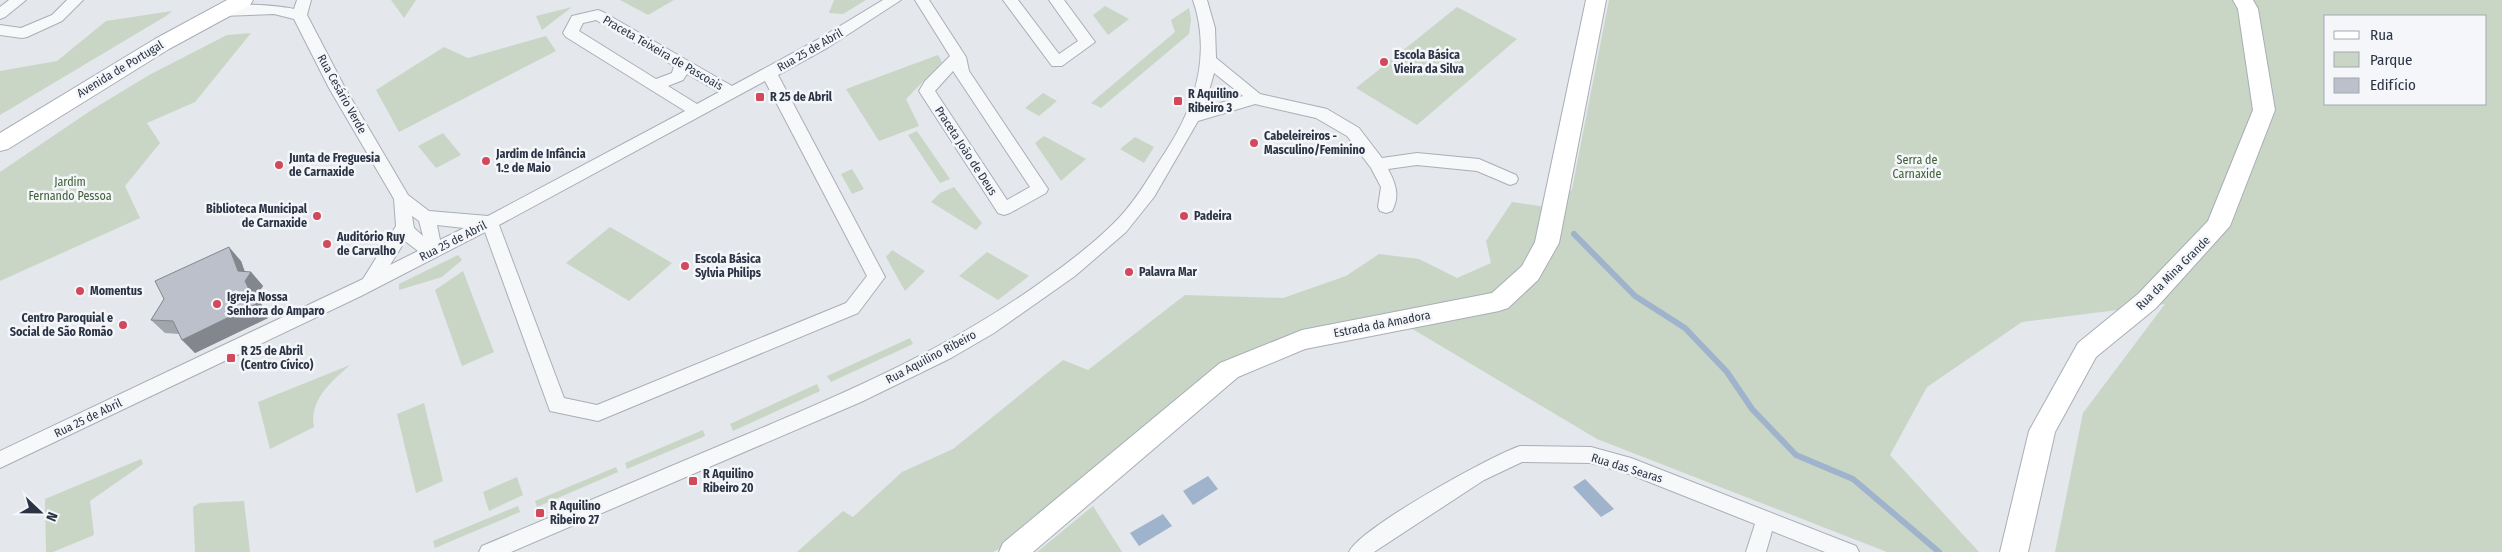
<svg xmlns="http://www.w3.org/2000/svg" width="2502" height="552" viewBox="0 0 2502 552" font-family="'Fira Sans Condensed',sans-serif">
<style>
.green{fill:#c9d6c5;fill-rule:evenodd}
.water{fill:#9fb4cc}
.lines{fill:none;stroke-linecap:round;stroke-linejoin:round}
.stream{stroke:#9fb4cc;stroke-width:6}
.street-casing{stroke:#a9aeb7;stroke-width:2}
.secondary-casing{stroke:#a9aeb7;stroke-width:2}
.street{fill:#f7f8fa;fill-rule:evenodd}
.secondary{fill:#fff;fill-rule:evenodd}
.wall{fill:#a1a5ae}
.shaded-wall{fill:#83868d}
.building{fill:#bbc0ca;stroke:#83868d}
.poi-dot{fill:#d1495b;stroke:#f4f6f9;stroke-width:2}
.labels{text-anchor:middle;stroke-width:5;stroke-linejoin:round;paint-order:stroke}
.street-label{font-size:12px;fill:#2b3445;stroke:#f4f6f9}
.poi-label{font-size:12px;font-weight:bold;fill:#2b3445;stroke:#f4f6f9;text-anchor:start}
.park-label{font-size:12px;fill:#3f6138;stroke:#f4f6f9}
</style>
<rect width="100%" height="100%" fill="#e4e7ec"/>
<g class="green">
<path d="M391,0H416L404,18Z"/>
<path d="M620,0H674L648,15Z"/>
<path d="M834,0H866L843,14L829,13Z"/>
<path d="M1609,0H2502V552H2055L2083,413L2165,304L2022,322L1927,387L1890,455L1979,552H1887L1597,439L1399,321L1223,364L1011,543L993,552H797L843,511L853,517L902,472L953,449L1063,360L1088,370L1185,295L1283,298L1346,276L1379,254L1419,259L1457,278L1491,263L1486,241L1512,202L1554,208L1572,189ZM2326,16H2486V104H2326Z"/>
<path d="M1105,6L1129,19L1108,35L1093,15Z"/>
<path d="M572,7L542,30L536,16Z"/>
<path d="M1457,7L1517,39L1417,125L1356,88Z"/>
<path d="M1189,8L1191,19L1189,34L1101,108L1091,103L1175,32L1171,20Z"/>
<path d="M172,11L166,16L0,115V71L57,61L106,21Z"/>
<path d="M251,33L195,102L147,123L160,143L125,186L140,218L0,281V172L93,109L151,74L227,35Z"/>
<path d="M546,36L556,51L399,132L376,90L444,47L468,58Z"/>
<path d="M938,55L942,62L906,99L919,126L879,141L846,89Z"/>
<path d="M1043,93L1057,101L1039,116L1025,108Z"/>
<path d="M917,131L950,179L940,183L908,135Z"/>
<path d="M443,133L461,155L436,168L418,146Z"/>
<path d="M1044,136L1086,159L1061,181L1035,143Z"/>
<path d="M1135,137L1154,147L1144,163L1120,149Z"/>
<path d="M852,169L864,189L852,194L841,174Z"/>
<path d="M954,187L982,223L976,230L931,202L940,193Z"/>
<path d="M610,227L672,263L629,301L566,263Z"/>
<path d="M892,250L925,271L905,291L886,257Z"/>
<path d="M987,252L1029,276L998,300L959,276Z"/>
<path d="M458,255L462,260L442,277L399,290V284Z"/>
<path d="M463,271L494,352L462,366L435,290Z"/>
<path d="M910,338L913,344L831,382L827,376Z"/>
<path d="M350,365C331,382 309,400 314,427L270,449L258,402Z"/>
<path d="M817,384L820,391L733,431L730,424Z"/>
<path d="M424,403L443,481L416,493L397,414Z"/>
<path d="M703,430L705,436L627,469L625,463Z"/>
<path d="M141,459L143,464L90,501L94,535L53,552H46L45,499Z"/>
<path d="M616,467L618,472L537,507L535,501Z"/>
<path d="M517,477L523,495L489,511L483,492Z"/>
<path d="M244,501L250,552H195L193,507L200,503Z"/>
<path d="M518,506L520,512L435,548L433,541Z"/>
<path d="M1093,506L1122,552H1037Z"/>
</g>
<g class="water">
<path d="M1208,476L1218,489L1193,505L1183,491Z"/>
<path d="M1585,479L1614,509L1601,517L1573,487Z"/>
<path d="M1163,514L1172,526L1139,546L1130,533Z"/>
</g>
<g class="lines">
<path class="stream" d="M1574,234L1635,296L1685,328L1727,372L1752,409L1796,455L1853,479L1939,552"/>
<g class="street-casing">
<g id="street">
<path d="M9,0H26L5,17L0,19V7Z"/>
<path d="M67,0H83L62,21L27,37L22,38L0,35V25L21,28L52,15Z"/>
<path d="M297,0H311L307,15L345,88L408,195L429,211L488,216L685,111L566,37L563,33L572,16L598,10L603,12L732,86L817,40L883,0H901L827,48L778,75L885,277L858,313L598,421L550,411L485,232L361,296L0,468V451L363,279L396,226L394,199L329,88L294,19L274,14L222,16L215,11C222,0 281,6 294,9ZM596,20L674,66L672,73L656,79L579,31L583,23ZM687,74L719,92L697,104L668,86L683,80ZM765,81L867,276L846,303L597,405L564,398L499,225ZM412,216L419,221L423,236L414,228ZM437,225L464,228L440,240ZM405,241L418,251L390,265Z"/>
<path d="M915,0H929L966,57L969,71L1048,189L1046,193L1010,213L1004,215L998,213L919,91L925,81L950,56ZM953,71L1030,187L1007,200L935,91Z"/>
<path d="M1003,0H1018L1059,54L1078,41L1049,0H1064L1095,42L1062,66H1052Z"/>
<path d="M1193,0H1207L1215,28L1216,58L1260,94L1327,109L1359,128L1382,158L1417,153L1479,159L1516,175L1518,179L1516,183L1510,185L1477,171L1417,165L1388,169C1396,184 1400,196 1392,211L1386,213L1380,211L1378,207L1381,187L1371,168L1347,136L1316,118L1255,104L1198,121L1154,197L1126,232L1075,276L994,333L951,358L861,402L511,552H479L482,546C570,509 657,472 745,435C851,391 956,345 1048,277C1072,260 1095,242 1115,222C1136,201 1150,175 1166,151C1196,105 1211,53 1193,0ZM1214,73L1243,96L1204,108Z"/>
<path d="M1520,446L1591,447L1631,458L1856,546L1859,552H1825L1772,531L1766,552H1746L1755,524L1629,474L1591,463L1522,462L1484,480L1374,552H1349C1360,528 1490,456 1520,446Z"/>
</g>
</g>
<g class="secondary-casing">
<g id="secondary">
<path d="M227,0H253L250,5L169,49L8,149L0,151V133L155,39Z"/>
<path d="M1586,0H1606L1559,243L1538,280L1508,308L1499,311L1305,349L1238,377L1033,552H999L1003,543L1220,363L1302,330L1492,293L1522,266L1535,242Z"/>
<path d="M2233,0H2253L2258,9L2275,110L2230,226L2156,308L2096,357L2055,432L2028,552H2000L2029,431L2078,343L2138,294L2208,221L2253,110L2238,9Z"/>
</g>
</g>
<use href="#street" class="street"/>
<use href="#secondary" class="secondary"/>
</g>
<path class="wall" d="M241,261L245,272H251L263,286L257,295L268,318L195,353L179,334L165,333L151,320L164,299Z"/>
<path class="shaded-wall" d="M229,247L241,261L247,278L251,272L263,286L257,295L268,318L195,353L182,340L245,281L238,271Z"/>
<path class="building" d="M229,247L238,271L251,272L245,281L256,304L182,340L173,321L151,320L164,299L155,281Z"/>
<g class="poi-dot">
<circle cx="1384" cy="62" r="5"/>
<rect x="755" y="92" width="10" height="10" rx="2.5"/>
<rect x="1173" y="96" width="10" height="10" rx="2.5"/>
<circle cx="1254" cy="143" r="5"/>
<circle cx="486" cy="161" r="5"/>
<circle cx="279" cy="165" r="5"/>
<circle cx="317" cy="216" r="5"/>
<circle cx="1184" cy="216" r="5"/>
<circle cx="327" cy="244" r="5"/>
<circle cx="685" cy="266" r="5"/>
<circle cx="1129" cy="272" r="5"/>
<circle cx="80" cy="291" r="5"/>
<circle cx="217" cy="304" r="5"/>
<circle cx="123" cy="325" r="5"/>
<rect x="226" y="353" width="10" height="10" rx="2.5"/>
<rect x="688" y="476" width="10" height="10" rx="2.5"/>
<rect x="535" y="508" width="10" height="10" rx="2.5"/>
</g>
<g class="labels">
<g class="street-label">
<text transform="translate(810 50) rotate(-30)" y="4">Rua 25 de Abril</text>
<text transform="translate(663 53) rotate(30)" y="4">Praceta Teixeira de Pascoais</text>
<text transform="translate(120 69) rotate(-31)" y="4">Avenida de Portugal</text>
<text transform="translate(342 94) rotate(61)" y="4">Rua Cesário Verde</text>
<text transform="translate(966 151) rotate(57)" y="4">Praceta João de Deus</text>
<text transform="translate(453 241) rotate(-27)" y="4">Rua 25 de Abril</text>
<text transform="translate(2173 273) rotate(-45)" y="4">Rua da Mina Grande</text>
<text transform="translate(1382 324) rotate(-11)" y="4">Estrada da Amadora</text>
<text transform="translate(931 357) rotate(-28)" y="4">Rua Aquilino Ribeiro</text>
<text transform="translate(88 418) rotate(-26)" y="4">Rua 25 de Abril</text>
<text transform="translate(1627 468) rotate(17)" y="4">Rua das Searas</text>
</g>
<g class="poi-label">
<text x="1394" y="59">Escola Básica<tspan x="1394" dy="14">Vieira da Silva</tspan></text>
<text x="1188" y="98">R Aquilino<tspan x="1188" dy="14">Ribeiro 3</tspan></text>
<text x="770" y="101">R 25 de Abril</text>
<text x="1264" y="140">Cabeleireiros -<tspan x="1264" dy="14">Masculino/Feminino</tspan></text>
<text x="496" y="158">Jardim de Infância<tspan x="496" dy="14">1.º de Maio</tspan></text>
<text x="289" y="162">Junta de Freguesia<tspan x="289" dy="14">de Carnaxide</tspan></text>
<text x="307" y="213" text-anchor="end">Biblioteca Municipal<tspan x="307" dy="14">de Carnaxide</tspan></text>
<text x="1194" y="220">Padeira</text>
<text x="337" y="241">Auditório Ruy<tspan x="337" dy="14">de Carvalho</tspan></text>
<text x="695" y="263">Escola Básica<tspan x="695" dy="14">Sylvia Philips</tspan></text>
<text x="1139" y="276">Palavra Mar</text>
<text x="90" y="295">Momentus</text>
<text x="227" y="301">Igreja Nossa<tspan x="227" dy="14">Senhora do Amparo</tspan></text>
<text x="113" y="322" text-anchor="end">Centro Paroquial e<tspan x="113" dy="14">Social de São Romão</tspan></text>
<text x="241" y="355">R 25 de Abril<tspan x="241" dy="14">(Centro Cívico)</tspan></text>
<text x="703" y="478">R Aquilino<tspan x="703" dy="14">Ribeiro 20</tspan></text>
<text x="550" y="510">R Aquilino<tspan x="550" dy="14">Ribeiro 27</tspan></text>
</g>
<g class="park-label">
<text x="1917" y="164">Serra de<tspan x="1917" dy="14">Carnaxide</tspan></text>
<text x="70" y="186">Jardim<tspan x="70" dy="14">Fernando Pessoa</tspan></text>
</g>
</g>
<rect x="2324" y="15" width="162" height="90" fill="#f4f6f9" stroke="#a4a8b1"/>
<rect x="2334" y="31" width="25" height="8" fill="#ffffff" stroke="#a4a8b1"/>
<text x="2370" y="40" font-size="15" fill="#2b3445">Rua</text>
<rect x="2334" y="52" width="25" height="15" fill="#c9d6c5" stroke="#a4a8b1"/>
<text x="2370" y="65" font-size="15" fill="#2b3445">Parque</text>
<rect x="2334" y="78" width="25" height="15" fill="#bbc0ca" stroke="#a4a8b1"/>
<text x="2370" y="90" font-size="15" fill="#2b3445">Edifício</text>
<g transform="translate(40 512) rotate(112)" stroke="#f4f6f9" stroke-width="4" paint-order="stroke">
<path d="M0-4L9 19L0 12L-9 19Z" fill="#2b3445"/>
<text y="-8" font-size="14" font-weight="bold" text-anchor="middle" fill="#2b3445">N</text>
</g>
</svg>
